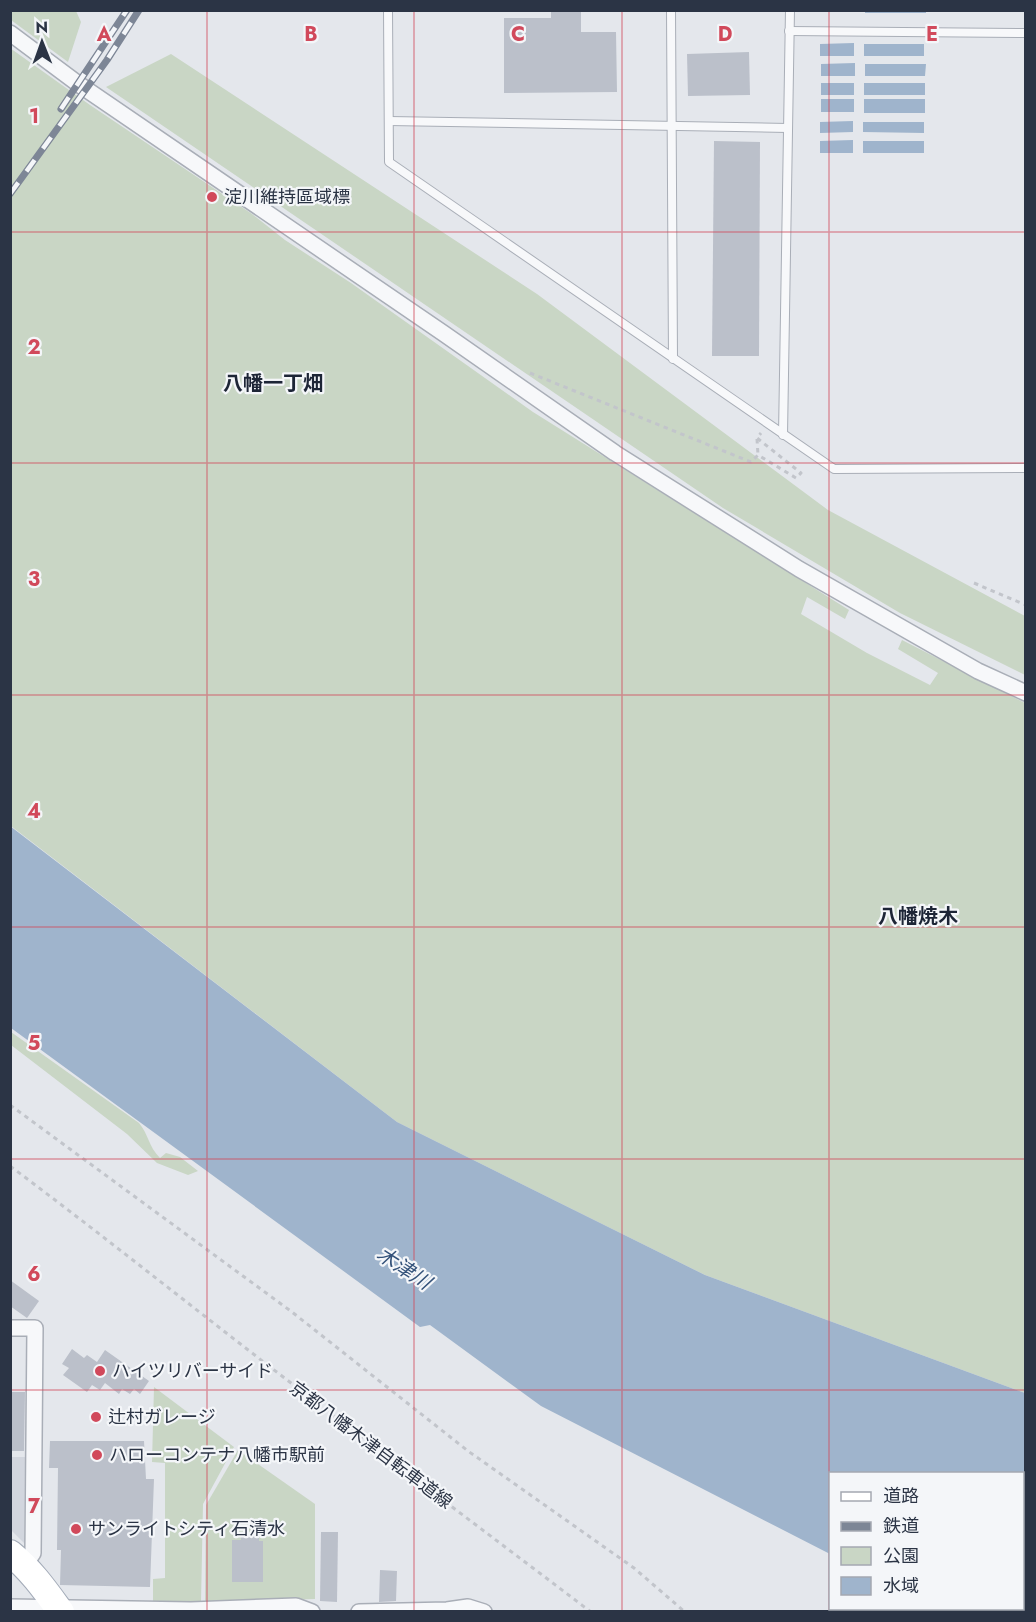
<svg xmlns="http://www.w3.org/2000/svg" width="1036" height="1622" viewBox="0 0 1036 1622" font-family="Jost,'Noto Sans JP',sans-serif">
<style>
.built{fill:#d2d6de}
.green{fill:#c9d6c5}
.water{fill:#9fb4cc}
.building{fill:#bbc0ca}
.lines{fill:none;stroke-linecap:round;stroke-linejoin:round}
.service-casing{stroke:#a9aeb7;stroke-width:10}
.minor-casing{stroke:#a9aeb7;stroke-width:18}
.primary-casing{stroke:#a3abb8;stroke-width:28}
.path{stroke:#c2c5cb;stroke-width:3;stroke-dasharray:4.5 4.5;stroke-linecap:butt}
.service{stroke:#f7f8fa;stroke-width:8}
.minor{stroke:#f7f8fa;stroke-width:15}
.primary{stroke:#fff;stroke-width:26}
.rail-casing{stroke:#7d8696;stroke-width:7}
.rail{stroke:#f4f6f9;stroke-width:4.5;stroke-dasharray:14;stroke-linecap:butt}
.grid{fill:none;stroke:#d1495b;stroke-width:1.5;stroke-opacity:0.55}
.poi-dot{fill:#d1495b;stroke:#f4f6f9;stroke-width:2}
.labels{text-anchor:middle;stroke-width:4.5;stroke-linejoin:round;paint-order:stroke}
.poi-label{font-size:18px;fill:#2b3445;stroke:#f4f6f9;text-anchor:start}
.street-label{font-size:18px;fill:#2b3445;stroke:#f4f6f9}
.neighbourhood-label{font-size:20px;font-weight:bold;fill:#1d2536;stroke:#f4f6f9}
.water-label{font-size:20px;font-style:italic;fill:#34527a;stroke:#f4f6f9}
.grid-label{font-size:20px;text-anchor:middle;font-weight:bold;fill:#d1495b;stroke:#f4f6f9;stroke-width:4.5;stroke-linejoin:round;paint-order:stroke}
</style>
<rect width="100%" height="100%" fill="#e4e7ec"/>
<path class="built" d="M10,1457H25L24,1543L11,1530Z"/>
<g class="green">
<path d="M11,10L76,11L81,22L68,62L11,20Z"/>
<path d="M10,48L90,105L252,214L285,240L351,283L533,412L849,610L845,619L807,597L801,614L867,653L930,685L938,673L898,649L902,640L1025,703V1393L705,1275L397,1122L11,826Z"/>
<path d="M171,54L537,294L828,510L1025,616V675L900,613L723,508L106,87Z"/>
<path d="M11,1032L139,1123C149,1135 148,1146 160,1158L166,1153L180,1157L198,1171L188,1175L157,1163L127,1134L11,1045Z"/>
<path d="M154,1387L234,1447L203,1504L201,1602H153V1579L165,1578V1463L152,1462Z"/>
<path d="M238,1450L315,1504V1599L205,1602L206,1505Z"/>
</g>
<g class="water">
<path d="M865,11L926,10V13H865Z"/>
<path d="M854,43V56H820V44Z"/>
<rect x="864" y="44" width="60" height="12"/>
<path d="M855,63V76H821V64Z"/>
<path d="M865,64H926L925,76H865Z"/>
<rect x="821" y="83" width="33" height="12"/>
<rect x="864" y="83" width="61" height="12"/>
<rect x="821" y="99" width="33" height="13"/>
<rect x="864" y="99" width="61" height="14"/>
<path d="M853,121V132L820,133V122Z"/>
<path d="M863,122H924V133L863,132Z"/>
<path d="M853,140V153H820V141Z"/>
<rect x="863" y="141" width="61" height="12"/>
<path d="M10,826L397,1122L705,1275L1025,1393V1611H929V1608H1022V1474H830V1554L541,1406L430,1325L420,1327L11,1028Z"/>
</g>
<g class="building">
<path d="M551,10H581V32H616L617,92L504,93V18H551Z"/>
<path d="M749,52L750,95L688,96L687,54Z"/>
<path d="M714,141L760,142L759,356H712Z"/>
<path d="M10,1280L39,1301L27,1318L10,1306Z"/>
<path d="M72,1349L84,1358L87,1355L97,1362L105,1350L149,1381L140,1394L134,1389L130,1394L122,1389L119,1394L105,1383L100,1390L92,1385L87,1392L63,1375L69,1368L62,1364Z"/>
<path d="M10,1392H25L24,1451H10Z"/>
<path d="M50,1441H144L146,1479H154L150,1587L60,1585L61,1550H57L58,1468H49Z"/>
<path d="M321,1532H338L337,1602L320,1601Z"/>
<path d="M241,1534H259V1541H263V1582H232V1540H241Z"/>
<path d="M380,1570L397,1571L396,1601L379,1602Z"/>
</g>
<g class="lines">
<g class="service-casing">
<g id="service">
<path d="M388,10L389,162L834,469L1026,468"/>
<path d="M671,10L673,359"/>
<path d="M789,31L1026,33"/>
<path d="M389,121L788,128"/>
<path d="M783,435L790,10"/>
</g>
</g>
<g class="minor-casing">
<g id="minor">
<path d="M10,33L77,83L443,333L615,453L799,569L978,671L1026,693"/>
<path d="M10,1328H35L33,1553L25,1565"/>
<path d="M10,1607L191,1610L296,1606L312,1612"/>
<path d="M359,1612L447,1610L468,1607L484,1612"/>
</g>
</g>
<g class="primary-casing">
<path id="primary" d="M10,1553C31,1570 45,1590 61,1612"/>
</g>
<g class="path">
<path d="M530,373L751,462L758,455L796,478L801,473L757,438L761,433"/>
<path d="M757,439L758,455"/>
<path d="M974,583L1026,605"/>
<path d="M10,1105L292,1312L468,1451L634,1568L685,1612"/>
<path d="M10,1166C105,1237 197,1311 291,1383C390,1461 491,1536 591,1612"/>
</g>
<use href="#service" class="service"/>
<use href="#minor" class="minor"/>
<use href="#primary" class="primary"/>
<g class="rail-casing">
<g id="rail">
<path d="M61,109L127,10"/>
<path d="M10,194L107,60L139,10"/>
</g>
</g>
<use href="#rail" class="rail"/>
</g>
<path class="grid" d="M207,10V1612M414,10V1612M622,10V1612M829,10V1612M10,232H1026M10,463H1026M10,695H1026M10,927H1026M10,1159H1026M10,1390H1026"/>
<g class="poi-dot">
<circle cx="212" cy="197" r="6"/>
<circle cx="100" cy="1371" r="6"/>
<circle cx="96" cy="1417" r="6"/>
<circle cx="97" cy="1455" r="6"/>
<circle cx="76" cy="1529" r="6"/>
</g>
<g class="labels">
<g class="poi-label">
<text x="224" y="203">淀川維持區域標</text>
<text x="112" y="1377">ハイツリバーサイド</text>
<text x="108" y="1423">辻村ガレージ</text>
<text x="109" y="1461">ハローコンテナ八幡市駅前</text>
<text x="88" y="1535">サンライトシティ石清水</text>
</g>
<g class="street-label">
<text transform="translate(371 1445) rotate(37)" y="6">京都八幡木津自転車道線</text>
</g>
<g class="neighbourhood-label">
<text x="273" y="390">八幡一丁畑</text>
<text x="918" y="923">八幡焼木</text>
</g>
<g class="water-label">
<text transform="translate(404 1268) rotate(33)" y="7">木津川</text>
</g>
</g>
<g class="grid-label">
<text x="104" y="41">A</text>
<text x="311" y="41">B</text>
<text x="518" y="41">C</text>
<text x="725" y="41">D</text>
<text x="932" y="41">E</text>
<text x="34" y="123">1</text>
<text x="34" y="354">2</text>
<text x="34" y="586">3</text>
<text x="34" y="818">4</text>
<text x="34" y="1050">5</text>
<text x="34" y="1281">6</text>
<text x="34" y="1513">7</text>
</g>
<rect width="1036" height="1622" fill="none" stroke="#2b3445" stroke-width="24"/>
<rect x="829" y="1472" width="195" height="138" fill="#f4f6f9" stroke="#a4a8b1" stroke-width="1.5"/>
<rect x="841" y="1492" width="30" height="9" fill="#ffffff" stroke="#a4a8b1" stroke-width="1.5"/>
<text x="883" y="1502" font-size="18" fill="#2b3445">道路</text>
<rect x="841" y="1522" width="30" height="9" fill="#7d8696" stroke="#a4a8b1" stroke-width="1.5"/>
<text x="883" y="1532" font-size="18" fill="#2b3445">鉄道</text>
<rect x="841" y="1547" width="30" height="18" fill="#c9d6c5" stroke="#a4a8b1" stroke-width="1.5"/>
<text x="883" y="1562" font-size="18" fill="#2b3445">公園</text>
<rect x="841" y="1577" width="30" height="18" fill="#9fb4cc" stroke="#a4a8b1" stroke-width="1.5"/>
<text x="883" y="1592" font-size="18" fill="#2b3445">水域</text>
<g transform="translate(42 42) rotate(359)" stroke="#f4f6f9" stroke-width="4.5" paint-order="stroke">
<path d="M0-4.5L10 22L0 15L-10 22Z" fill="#2b3445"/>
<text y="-9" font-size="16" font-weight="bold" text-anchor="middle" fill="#2b3445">N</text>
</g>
</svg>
